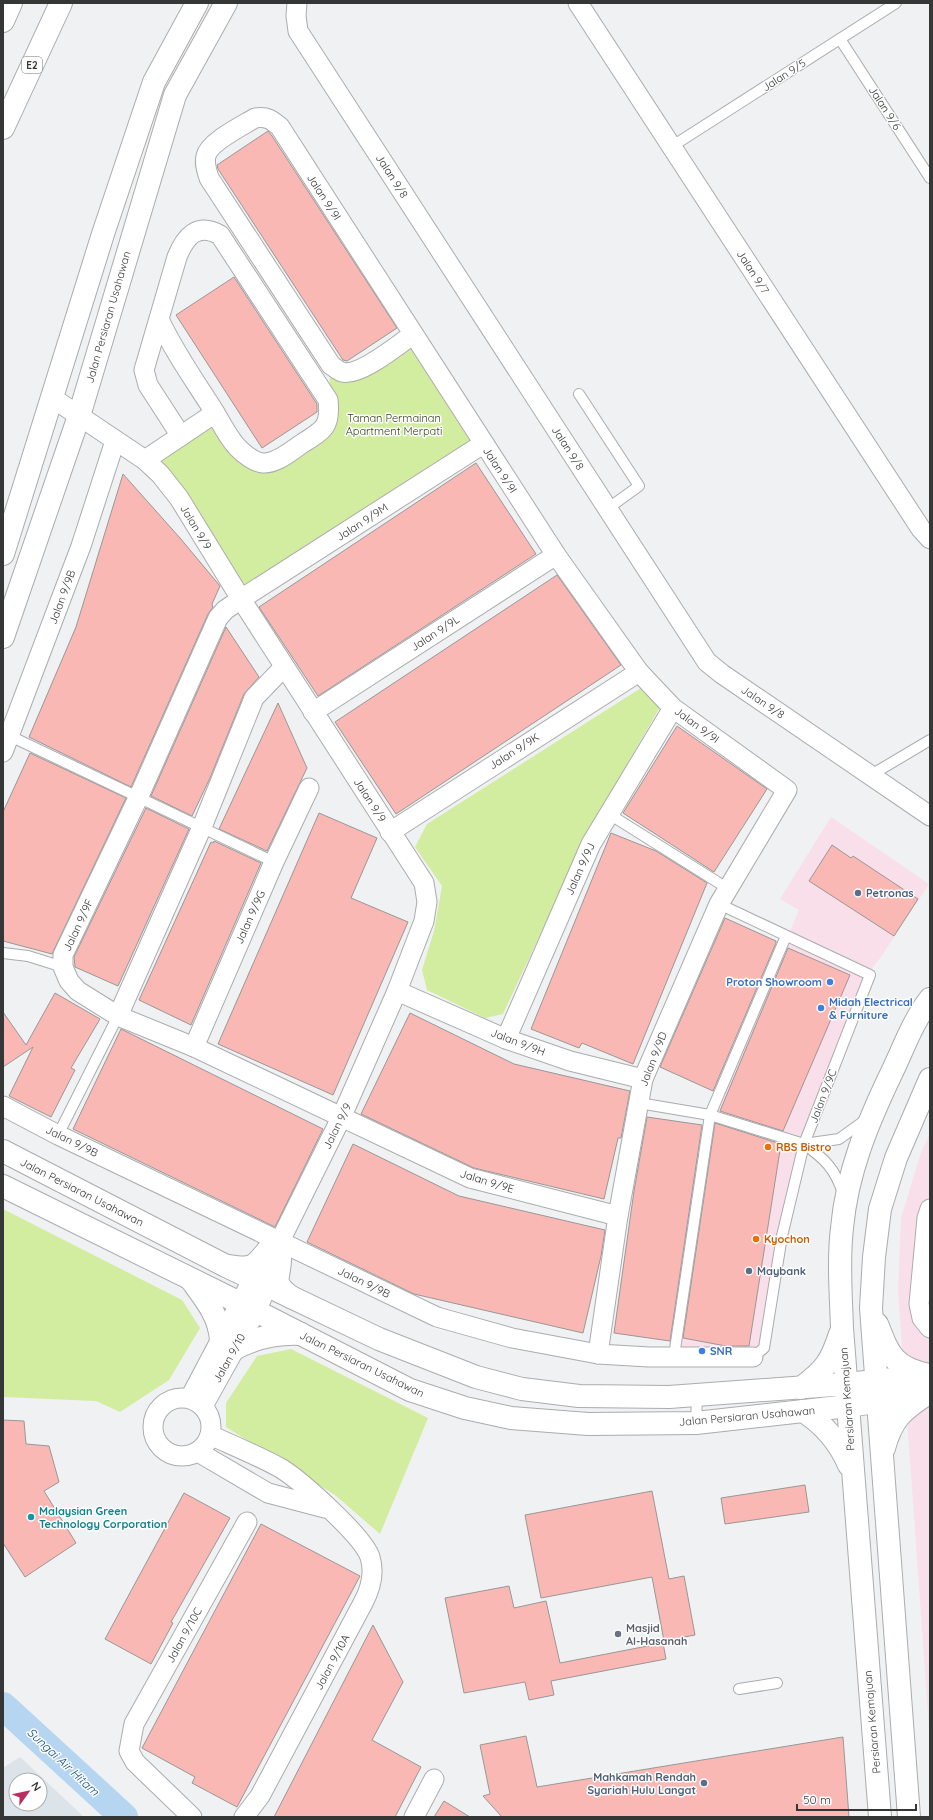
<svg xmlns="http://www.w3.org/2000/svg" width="933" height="1820" viewBox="0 0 933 1820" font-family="Quicksand,sans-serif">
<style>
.commercial{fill:#f8dfe9}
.built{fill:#dce4ea;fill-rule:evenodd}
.green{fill:#d2ed9f}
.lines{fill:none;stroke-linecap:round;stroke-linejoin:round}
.river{stroke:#b6d5f1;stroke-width:28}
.building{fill:#fab8b5;stroke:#999797}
.service-casing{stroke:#aaacad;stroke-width:12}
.minor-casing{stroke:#aaacad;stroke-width:21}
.tertiary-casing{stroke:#aaacad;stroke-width:24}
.secondary-casing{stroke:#aaacad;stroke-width:24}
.motorway-casing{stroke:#aaacad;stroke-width:24}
.service{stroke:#fff;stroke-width:10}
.minor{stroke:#fff;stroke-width:19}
.tertiary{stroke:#fff;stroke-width:22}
.secondary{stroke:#fff;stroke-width:22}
.motorway{stroke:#fff;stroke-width:22}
.service-dot{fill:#5c6f8a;stroke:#fefeff;stroke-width:1.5}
.shop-dot{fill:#3f7fe0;stroke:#fefeff;stroke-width:1.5}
.food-dot{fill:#e8710a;stroke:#fefeff;stroke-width:1.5}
.culture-dot{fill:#0f9aa8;stroke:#fefeff;stroke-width:1.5}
.worship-dot{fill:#6b7280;stroke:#fefeff;stroke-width:1.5}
.labels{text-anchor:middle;stroke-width:3;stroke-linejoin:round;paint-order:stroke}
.shield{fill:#fefeff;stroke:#717272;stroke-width:1}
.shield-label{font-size:10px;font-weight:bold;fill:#353636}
.street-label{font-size:11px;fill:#353636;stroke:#fefeff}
.park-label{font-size:11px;fill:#323f17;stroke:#fefeff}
.service-label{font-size:11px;font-weight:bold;fill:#4e5e75;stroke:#fefeff;text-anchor:start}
.shop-label{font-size:11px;font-weight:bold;fill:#366cbe;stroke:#fefeff;text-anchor:start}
.food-label{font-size:11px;font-weight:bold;fill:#c56008;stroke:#fefeff;text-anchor:start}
.culture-label{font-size:11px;font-weight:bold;fill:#0d838f;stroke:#fefeff;text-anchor:start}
.worship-label{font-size:11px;font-weight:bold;fill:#5b616d;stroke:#fefeff;text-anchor:start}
.water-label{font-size:12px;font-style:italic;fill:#0f4f7b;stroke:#fefeff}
</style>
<rect width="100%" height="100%" fill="#eff1f3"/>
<g class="commercial">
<path d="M831,817L929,884L881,957L865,977L795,1160L759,1347L678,1351L715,1112L799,910L780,899Z"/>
<path d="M930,1134V1742L898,1290L901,1218L921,1153Z"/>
</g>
<path class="built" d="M20,1757L84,1817H3V1768ZM16,1780H40V1804H16Z"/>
<g class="green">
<path d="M412,335L483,444L241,599L145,460L215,413L262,463L317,434L328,400L331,365L342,372Z"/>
<path d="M641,688L660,707L589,830L503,1014L485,1018L427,990L422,970L434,931L442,886L415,847L427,824Z"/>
<path d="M3,1209L182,1300L200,1328L169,1380L120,1412L96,1401L3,1397Z"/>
<path d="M291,1349L428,1418L380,1534L335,1495L226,1427V1403L257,1356Z"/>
</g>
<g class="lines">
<path class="river" d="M3,1706L124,1817"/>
</g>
<g class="building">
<path d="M268,131L272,136L397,328L347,361L343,360L218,169L217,165Z"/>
<path d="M234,277L317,404V412L262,448L176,315Z"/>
<path d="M476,463L536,554L318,696L259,607Z"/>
<path d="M123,474L180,538L220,586L212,604L213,607L208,614L131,787L29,737L76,627Z"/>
<path d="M557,575L621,665L396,814L335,722Z"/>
<path d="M226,627L259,677L244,694L210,778L192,816L151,796Z"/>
<path d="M278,703L307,768L267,851L219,829Z"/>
<path d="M677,726L767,789L714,872L623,813Z"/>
<path d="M30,753L126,798L52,954L3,941V812Z"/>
<path d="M146,808L189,829L118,986L75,967L74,957Z"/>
<path d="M319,813L377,838L351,898L408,922L333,1095L218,1044Z"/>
<path d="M611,833L656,851L707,883L633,1064L582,1043L579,1048L531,1029Z"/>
<path d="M214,841L261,863L191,1025L139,1000L211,842L213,843Z"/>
<path d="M832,845L851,858L853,856L918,899L894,936L809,881Z"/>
<path d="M725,918L776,941V943L713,1091L660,1067Z"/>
<path d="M788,948L850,975L783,1131L720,1111Z"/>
<path d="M55,993L100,1019L71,1068L75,1070L51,1117L9,1096L33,1047L3,1067V1012L26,1045Z"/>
<path d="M410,1013L514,1064L630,1091L621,1138H618L604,1199L474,1168L361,1114Z"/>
<path d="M121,1029L323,1129L275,1227L73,1129Z"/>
<path d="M647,1117L702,1125L670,1341L614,1333L634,1191Z"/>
<path d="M715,1123L781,1144L749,1346H726L683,1338Z"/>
<path d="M353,1144L459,1196L605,1230L601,1256L583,1333L414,1294L307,1242Z"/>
<path d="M3,1420L24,1421L26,1444L49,1446L59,1482L44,1491L76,1543L25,1577L3,1543Z"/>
<path d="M805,1485L809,1512L725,1524L721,1498Z"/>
<path d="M652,1491L669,1579L684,1576L695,1635L664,1641L652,1577L541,1598L525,1515Z"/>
<path d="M184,1493L230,1518L171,1622L173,1623L151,1664L105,1639Z"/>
<path d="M261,1524L360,1576L237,1807L192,1783L195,1777L142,1748Z"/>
<path d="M509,1586L514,1608L546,1601L560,1663L663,1643L666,1659L551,1681L554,1695L529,1700L525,1682L464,1693L445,1598Z"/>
<path d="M373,1625L403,1682L372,1740L421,1767L395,1817H274Z"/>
<path d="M526,1736L537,1787L843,1737L849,1817H502L483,1796L490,1794L480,1745Z"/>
<path d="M444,1801L470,1817H434Z"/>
</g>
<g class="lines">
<g class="service-casing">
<g id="service">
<path d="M840,39L930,178"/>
<path d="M671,147L896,3"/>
<path d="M579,394L639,486L607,509"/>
<path d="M10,736L274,862"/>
<path d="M871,775L930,740"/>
<path d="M609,814L727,888"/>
<path d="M719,904L870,975L804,1144L782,1236L764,1348L753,1357"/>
<path d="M3,953L28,956L63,967"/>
<path d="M639,1103L710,1115L804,1144L839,1139L864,1121"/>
<path d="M58,1135L118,1016"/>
<path d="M804,1144C825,1159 835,1169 843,1193"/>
<path d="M674,1356L710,1115L786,936"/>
<path d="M696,1423L697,1396"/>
<path d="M739,1689L777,1683"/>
</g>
</g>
<g class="minor-casing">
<g id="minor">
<path d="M297,3L296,16L298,31L707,662L722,674L930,816"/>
<path d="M578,3L921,529L930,539"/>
<path d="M159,319C174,352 195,381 214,411C221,423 228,437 237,447C243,453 253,462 263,463C277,464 292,450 303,443C324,430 331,426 328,400L220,235C197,222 185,237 177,257L144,370L148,385L181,436"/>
<path d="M412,335C398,345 359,377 342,372C338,371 334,367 331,365L209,178C207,171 204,164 206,156C209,142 242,126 255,118C267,116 272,120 280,127L556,555L639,672L673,708L787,790L719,904L643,1079L618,1216L598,1354"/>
<path d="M51,397L145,460L160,474L179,498L241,599L424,883L427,902L424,921L397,991L341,1118L280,1241L268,1250L190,1398"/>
<path d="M483,444L241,599L225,610L218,618L139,796L63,955V967L69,981L78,991L118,1016L194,1047L470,1178L618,1216"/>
<path d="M145,460L215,413"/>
<path d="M313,712L556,555"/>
<path d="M3,752L81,546L115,441"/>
<path d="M390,832L639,672"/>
<path d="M397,991L506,1039L570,1061L643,1079"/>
<path d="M118,1016L202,827L254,698L284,667"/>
<path d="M506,1039L591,844L673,708"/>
<path d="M194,1047L274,862L309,788"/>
<path d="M3,1106L58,1135L437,1317L512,1338L598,1354L649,1357H753"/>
<path d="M930,1209L927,1218L919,1304L922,1318L930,1328"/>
<circle cx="182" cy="1427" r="29"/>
<path d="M203,1406L256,1311L273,1273"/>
<path d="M210,1435C234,1446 259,1456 282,1469C301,1481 363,1536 370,1557C375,1573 371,1588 363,1603L260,1796L244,1817"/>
<path d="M198,1452L268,1493L325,1508"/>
<path d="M192,1817L135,1762L129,1751L134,1724L247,1522"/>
<path d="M414,1817L434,1779"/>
</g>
</g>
<g class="tertiary-casing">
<g id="tertiary">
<path d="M3,554L103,234L154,82L197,3"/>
<path d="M3,637L79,416L175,95L226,3"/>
<path d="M3,1151L226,1266L379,1339L476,1377L522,1389L579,1396L669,1397L847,1384L930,1375"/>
<path d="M3,1186L256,1311L410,1390L465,1408L511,1418L588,1424L696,1423L848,1406L930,1394"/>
<path d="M280,1256C281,1278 269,1281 291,1297"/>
<path d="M229,1266C253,1270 254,1267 268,1250"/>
<path d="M192,1281C206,1300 220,1317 221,1341"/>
<path d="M234,1349C254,1338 278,1333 301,1334"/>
</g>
</g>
<g class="secondary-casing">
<g id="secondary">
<path d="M877,1324C889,1355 894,1368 929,1375"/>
<path d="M801,1388C825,1370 831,1362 840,1334"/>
<path d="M803,1411C825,1425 839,1442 849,1465"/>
<path d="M884,1448C892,1419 902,1410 927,1394"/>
<path d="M880,1817L842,1328C841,1295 838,1261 842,1228C847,1172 868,1122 892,1072C904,1047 913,1021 930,999"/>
<path d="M909,1817L871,1308L874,1257L880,1209L896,1158L930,1079"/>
</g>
</g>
<g class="motorway-casing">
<g id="motorway">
<path d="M3,21L11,3"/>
<path d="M3,128L61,3"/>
</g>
</g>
<use href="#service" class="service"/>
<use href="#minor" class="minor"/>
<use href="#tertiary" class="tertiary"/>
<use href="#secondary" class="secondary"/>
<use href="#motorway" class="motorway"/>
</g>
<g class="service-dot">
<circle cx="858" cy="893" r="4"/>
<circle cx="749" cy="1271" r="4"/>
<circle cx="704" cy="1783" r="4"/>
</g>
<g class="shop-dot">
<circle cx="830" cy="982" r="4"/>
<circle cx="821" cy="1008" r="4"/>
<circle cx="702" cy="1351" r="4"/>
</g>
<g class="food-dot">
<circle cx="768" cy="1147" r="4"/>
<circle cx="756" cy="1239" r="4"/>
</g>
<circle class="culture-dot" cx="31" cy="1517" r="4"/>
<circle class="worship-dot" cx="618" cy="1634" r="4"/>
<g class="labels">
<rect class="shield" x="22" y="57" width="20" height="16" rx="3"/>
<g class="shield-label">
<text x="32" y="69">E2</text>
</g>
<g class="street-label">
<text transform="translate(784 75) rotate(-33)" y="4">Jalan 9/5</text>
<text transform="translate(885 108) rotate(57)" y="4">Jalan 9/6</text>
<text transform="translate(392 176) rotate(57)" y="4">Jalan 9/8</text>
<text transform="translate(324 197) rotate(57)" y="4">Jalan 9/9I</text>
<text transform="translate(753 272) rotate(57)" y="4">Jalan 9/7</text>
<text transform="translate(108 317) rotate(-74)" y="4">Jalan Persiaran Usahawan</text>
<text transform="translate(568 448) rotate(57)" y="4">Jalan 9/8</text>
<text transform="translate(500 470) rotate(57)" y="4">Jalan 9/9I</text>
<text transform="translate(362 522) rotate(-33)" y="4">Jalan 9/9M</text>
<text transform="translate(196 527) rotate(59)" y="4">Jalan 9/9</text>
<text transform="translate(62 597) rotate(-70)" y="4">Jalan 9/9B</text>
<text transform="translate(435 633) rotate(-33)" y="4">Jalan 9/9L</text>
<text transform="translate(763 702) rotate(34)" y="4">Jalan 9/8</text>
<text transform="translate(697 725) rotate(36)" y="4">Jalan 9/9I</text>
<text transform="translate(514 751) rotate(-33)" y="4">Jalan 9/9K</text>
<text transform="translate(370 800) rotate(57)" y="4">Jalan 9/9</text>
<text transform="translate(580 869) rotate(-66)" y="4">Jalan 9/9J</text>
<text transform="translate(250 917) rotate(-66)" y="4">Jalan 9/9G</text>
<text transform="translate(78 925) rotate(-65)" y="4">Jalan 9/9F</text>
<text transform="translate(518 1042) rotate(21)" y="4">Jalan 9/9H</text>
<text transform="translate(653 1059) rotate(-69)" y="4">Jalan 9/9D</text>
<text transform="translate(823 1096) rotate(-69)" y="4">Jalan 9/9C</text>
<text transform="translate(337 1126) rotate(-64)" y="4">Jalan 9/9</text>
<text transform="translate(72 1141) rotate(26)" y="4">Jalan 9/9B</text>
<text transform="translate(487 1181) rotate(17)" y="4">Jalan 9/9E</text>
<text transform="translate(82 1192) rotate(27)" y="4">Jalan Persiaran Usahawan</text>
<text transform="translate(364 1282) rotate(26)" y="4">Jalan 9/9B</text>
<text transform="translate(229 1358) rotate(-61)" y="4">Jalan 9/10</text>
<text transform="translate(362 1364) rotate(26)" y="4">Jalan Persiaran Usahawan</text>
<text transform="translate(847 1399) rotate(-94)" y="4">Persiaran Kemajuan</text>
<text transform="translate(747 1416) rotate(-5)" y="4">Jalan Persiaran Usahawan</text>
<text transform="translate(184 1635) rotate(-61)" y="4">Jalan 9/10C</text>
<text transform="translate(332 1662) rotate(-62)" y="4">Jalan 9/10A</text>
<text transform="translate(872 1722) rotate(-95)" y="4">Persiaran Kemajuan</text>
</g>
<g class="park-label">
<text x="394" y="422">Taman Permainan<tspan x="394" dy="13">Apartment Merpati</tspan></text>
</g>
<g class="service-label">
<text x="866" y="897">Petronas</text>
<text x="757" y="1275">Maybank</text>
<text x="696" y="1781" text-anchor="end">Mahkamah Rendah<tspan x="696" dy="13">Syariah Hulu Langat</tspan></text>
</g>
<g class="shop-label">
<text x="822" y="986" text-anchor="end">Proton Showroom</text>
<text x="829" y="1006">Midah Electrical<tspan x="829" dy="13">&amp; Furniture</tspan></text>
<text x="710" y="1355">SNR</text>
</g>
<g class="food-label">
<text x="776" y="1151">RBS Bistro</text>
<text x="764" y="1243">Kyochon</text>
</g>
<g class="culture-label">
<text x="39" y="1515">Malaysian Green<tspan x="39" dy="13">Technology Corporation</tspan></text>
</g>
<g class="worship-label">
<text x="626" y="1632">Masjid<tspan x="626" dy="13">Al-Hasanah</tspan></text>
</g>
<g class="water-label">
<text transform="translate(63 1762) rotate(43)" y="4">Sungai Air Hitam</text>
</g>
</g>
<rect width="933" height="1820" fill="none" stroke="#353636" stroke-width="8"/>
<g transform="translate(28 1792) rotate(57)"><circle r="19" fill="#fefeff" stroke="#aeaeaf"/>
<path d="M0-3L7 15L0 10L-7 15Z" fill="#bb2d5f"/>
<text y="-6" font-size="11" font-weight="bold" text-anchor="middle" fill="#353636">N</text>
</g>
<path d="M797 1804v6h119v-6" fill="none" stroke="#353636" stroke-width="2"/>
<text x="803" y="1804" font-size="12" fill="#353636" stroke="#fefeff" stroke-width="3" paint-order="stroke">50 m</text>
</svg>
